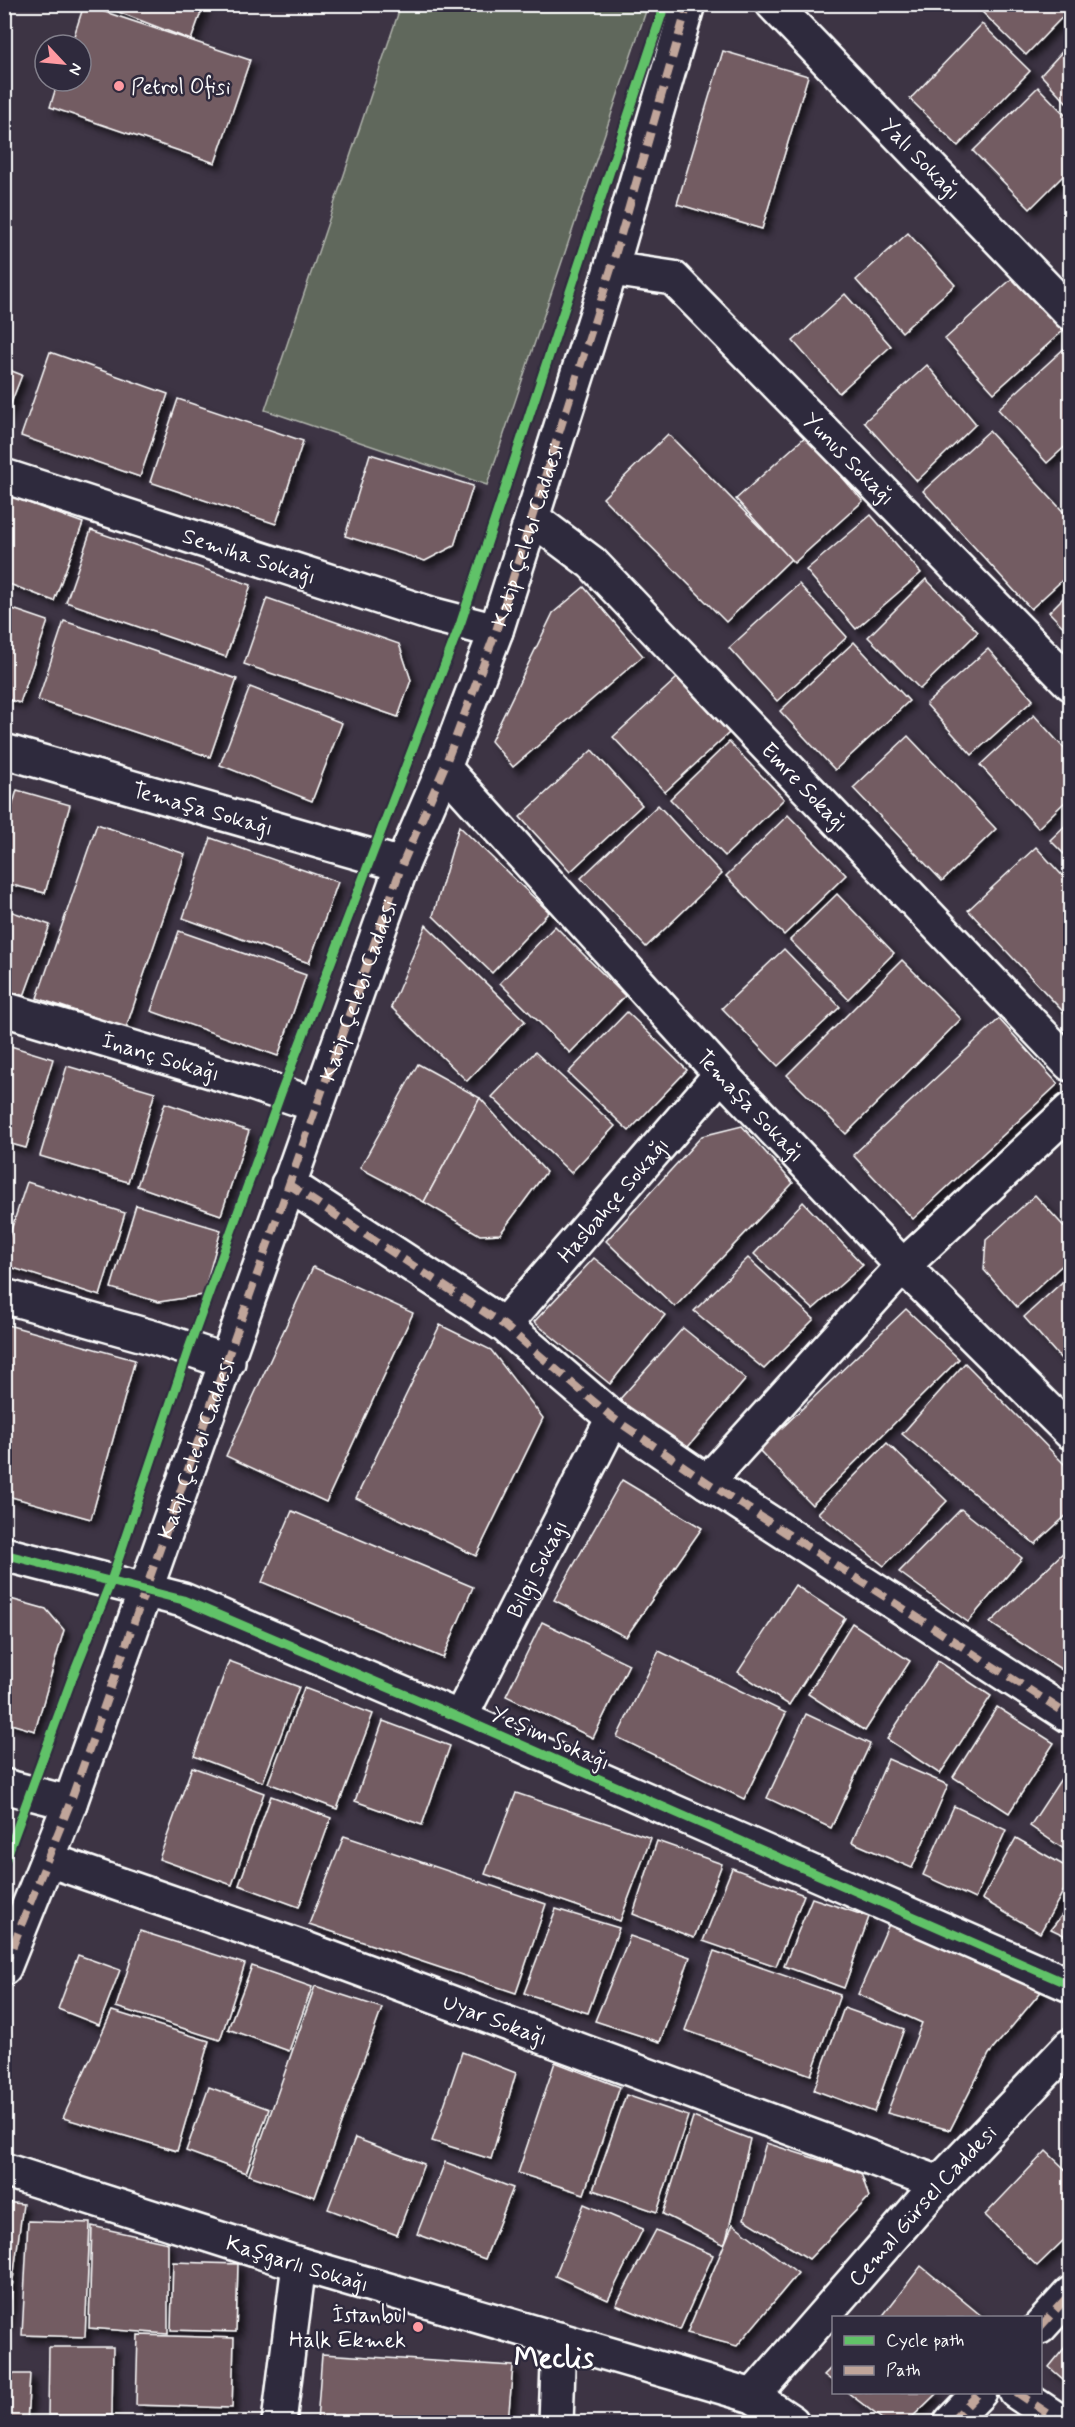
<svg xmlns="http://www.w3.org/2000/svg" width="1075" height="2427" viewBox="0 0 1075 2427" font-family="Mynerve,sans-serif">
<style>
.green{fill:#61685b;stroke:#b0b4ad;stroke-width:1.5}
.building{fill:#735b62;stroke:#fff;stroke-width:1.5;filter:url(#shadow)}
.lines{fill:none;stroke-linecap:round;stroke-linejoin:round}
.street-casing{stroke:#fff;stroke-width:38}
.secondary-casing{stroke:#fff;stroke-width:38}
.street{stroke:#2f2a3d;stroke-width:33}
.secondary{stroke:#2f2a3d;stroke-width:33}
.quiet{stroke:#c0a59a;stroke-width:8;stroke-dasharray:15 8;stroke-linecap:butt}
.cycleway-casing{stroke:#2f2a3d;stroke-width:13}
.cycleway{stroke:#61c268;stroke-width:9}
.poi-dot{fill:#ff9aa2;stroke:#2f2a3d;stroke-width:2}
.labels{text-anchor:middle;stroke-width:5;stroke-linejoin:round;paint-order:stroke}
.poi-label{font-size:22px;fill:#fff;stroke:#2f2a3d;text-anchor:start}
.street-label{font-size:22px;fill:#fff;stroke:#2f2a3d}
.district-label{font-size:28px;font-weight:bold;fill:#fff;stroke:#2f2a3d}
</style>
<defs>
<filter id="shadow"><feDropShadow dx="5.5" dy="5.5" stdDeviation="3" flood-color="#0009"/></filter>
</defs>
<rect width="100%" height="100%" fill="#3d3444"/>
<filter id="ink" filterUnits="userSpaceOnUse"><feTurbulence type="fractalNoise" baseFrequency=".0167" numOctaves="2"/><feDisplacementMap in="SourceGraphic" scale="12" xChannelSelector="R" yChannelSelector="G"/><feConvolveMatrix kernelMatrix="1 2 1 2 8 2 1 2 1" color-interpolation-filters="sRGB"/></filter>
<g filter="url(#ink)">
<path class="green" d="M401,5H648L487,485L265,410Z"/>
<g class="building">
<path d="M98,4H204L191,40Z"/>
<path d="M981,4H1070V9L1026,55L978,8Z"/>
<path d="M84,5L250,60L215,163L50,107L58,81H81V45H71Z"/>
<path d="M982,24L1030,71L958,146L910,99Z"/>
<path d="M1070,43V106L1041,75Z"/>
<path d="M723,51L808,76L762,229L677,204Z"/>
<path d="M1038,87L1070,120V169L1030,209L973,151Z"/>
<path d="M908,233L955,285L902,332L856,280Z"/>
<path d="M1016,275L1065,329L994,393L945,339Z"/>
<path d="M845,294L891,346L839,393L793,341Z"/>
<path d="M1069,344L1070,442L1047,463L998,409Z"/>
<path d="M50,352L168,394L140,477L21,436Z"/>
<path d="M927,365L976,424L917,481L864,422Z"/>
<path d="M4,368L22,375L4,421Z"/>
<path d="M178,399L303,441L276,524L150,482Z"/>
<path d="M989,431L1070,519V573L1031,609L923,491Z"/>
<path d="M668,434L791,559L726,622L603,498Z"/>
<path d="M806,436L863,501L794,563L736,499Z"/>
<path d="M370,454L473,486L454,546L425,561L345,536Z"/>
<path d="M4,494L83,523L54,601L4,582Z"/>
<path d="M871,515L921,573L856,629L806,570Z"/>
<path d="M91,530L251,585L226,657L66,602Z"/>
<path d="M926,579L978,632L920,689L868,637Z"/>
<path d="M799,584L847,637L777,701L729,648Z"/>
<path d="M584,587L643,656L513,767L491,741L553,613Z"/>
<path d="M1070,591V634L1049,612Z"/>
<path d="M267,598L399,644L411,680L398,717L244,664Z"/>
<path d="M4,606L48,621L20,703L4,698Z"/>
<path d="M64,621L237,679L210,757L38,700Z"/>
<path d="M854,642L909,701L835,770L780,711Z"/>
<path d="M988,649L1033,700L972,755L926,704Z"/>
<path d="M677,678L729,733L665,792L613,737Z"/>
<path d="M250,687L342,723L312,801L220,765Z"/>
<path d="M1034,715L1070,755V797L1038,828L980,765Z"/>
<path d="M908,736L996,829L942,881L853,788Z"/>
<path d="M729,742L784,799L725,856L670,799Z"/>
<path d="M592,750L642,805L570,872L520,817Z"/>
<path d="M4,786L11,788L4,811Z"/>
<path d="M17,790L70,805L45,893L4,883V835Z"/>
<path d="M658,805L722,874L646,947L581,878Z"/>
<path d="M788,815L846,875L784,935L726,876Z"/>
<path d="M1070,821V860L1050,840Z"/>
<path d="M97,824L185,854L126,1028L37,998Z"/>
<path d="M459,826L549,912L492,973L433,916Z"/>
<path d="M211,838L338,882L309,963L183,918Z"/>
<path d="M1036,847L1070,884V1019L968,910Z"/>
<path d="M837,894L894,953L848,999L790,940Z"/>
<path d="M4,909L50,925L24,996L4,989Z"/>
<path d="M426,925L525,1021L467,1081L391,1007Z"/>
<path d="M555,926L625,996L570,1053L500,983Z"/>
<path d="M179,931L306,975L278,1056L151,1011Z"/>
<path d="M784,949L840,1007L778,1066L722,1008Z"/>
<path d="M902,960L961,1019L846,1134L787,1075Z"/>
<path d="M627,1012L687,1070L629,1131L568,1073Z"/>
<path d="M999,1019L1058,1084L913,1219L853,1155Z"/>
<path d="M4,1044L53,1059L26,1148L4,1142Z"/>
<path d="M535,1052L615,1126L571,1173L492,1097Z"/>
<path d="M418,1064L480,1098L424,1202L360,1168Z"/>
<path d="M67,1066L155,1092L128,1182L40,1156Z"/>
<path d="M480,1098L546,1172L500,1234L480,1235L424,1202Z"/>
<path d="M165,1103L249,1131L221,1215L137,1186Z"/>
<path d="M742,1126L793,1183L675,1307L606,1241L702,1136Z"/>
<path d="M27,1182L125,1213L100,1296L4,1265V1251Z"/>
<path d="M1035,1195L1070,1233V1258L1017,1307L984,1270L986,1240Z"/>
<path d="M803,1202L863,1265L813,1309L754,1254Z"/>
<path d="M136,1205L221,1230L203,1295L159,1302L111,1288Z"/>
<path d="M594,1258L665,1315L610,1384L534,1322Z"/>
<path d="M748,1258L814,1319L764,1369L694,1311Z"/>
<path d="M313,1267L413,1313L326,1502L226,1456Z"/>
<path d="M1070,1275V1369L1024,1317Z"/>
<path d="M906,1309L959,1359L812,1505L759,1450Z"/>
<path d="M4,1324L135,1360L91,1519L4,1495Z"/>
<path d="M440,1325L491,1350L543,1418L476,1556L356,1498Z"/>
<path d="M683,1328L746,1379L682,1454L620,1399Z"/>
<path d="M965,1363L1070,1470V1512L1035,1544L902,1434Z"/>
<path d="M887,1443L947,1501L884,1566L818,1513Z"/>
<path d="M622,1480L702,1528L626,1637L554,1600Z"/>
<path d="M961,1509L1022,1558L968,1622L899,1572Z"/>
<path d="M292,1511L473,1587L443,1658L262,1582Z"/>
<path d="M1070,1546V1675L990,1623Z"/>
<path d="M795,1585L845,1618L789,1705L738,1672Z"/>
<path d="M7,1598L46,1609L64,1630L35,1731L4,1722V1605Z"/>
<path d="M542,1622L629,1664L593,1738L506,1696Z"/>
<path d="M852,1623L910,1661L865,1731L808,1694Z"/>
<path d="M659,1651L786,1713L744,1799L617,1737Z"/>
<path d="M229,1661L299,1687L263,1782L194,1756Z"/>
<path d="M938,1661L991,1696L940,1774L887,1739Z"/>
<path d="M304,1688L373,1714L337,1809L268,1783Z"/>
<path d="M997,1707L1054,1743L1009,1813L953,1777Z"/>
<path d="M806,1714L870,1744L831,1828L767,1798Z"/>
<path d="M383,1721L450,1746L422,1825L355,1801Z"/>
<path d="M888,1759L948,1785L912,1868L852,1842Z"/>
<path d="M1070,1765V1853L1030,1826Z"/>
<path d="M192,1767L264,1793L232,1885L159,1859Z"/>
<path d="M516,1793L651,1838L620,1921L485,1874Z"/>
<path d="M271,1796L331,1818L299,1907L239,1885Z"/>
<path d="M954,1806L1006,1830L975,1899L923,1875Z"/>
<path d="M344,1836L546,1904L516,1993L309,1924Z"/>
<path d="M1016,1838L1070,1869V1879L1040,1933L982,1899Z"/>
<path d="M657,1841L722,1864L694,1938L633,1914Z"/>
<path d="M732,1868L804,1895L776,1966L703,1941Z"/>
<path d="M812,1898L869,1917L844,1988L784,1966Z"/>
<path d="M1070,1905V1938L1051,1929Z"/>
<path d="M556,1909L619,1928L588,2013L524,1993Z"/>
<path d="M889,1924L1044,1988L989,2054L950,2130L887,2113L922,2023L858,1994Z"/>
<path d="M140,1931L245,1964L220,2040L116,2007Z"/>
<path d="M630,1936L690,1957L660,2042L595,2021Z"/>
<path d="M714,1951L840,1995L811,2075L685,2030Z"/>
<path d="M78,1955L120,1970L99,2025L58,2009Z"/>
<path d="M252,1966L312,1987L289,2051L228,2029Z"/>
<path d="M315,1986L382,2008L315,2197L249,2175Z"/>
<path d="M844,2008L904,2029L874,2112L814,2090Z"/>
<path d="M112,2011L209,2041L177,2151L63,2118Z"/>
<path d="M462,2052L516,2073L491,2159L432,2141Z"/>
<path d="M555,2062L620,2087L584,2194L518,2173Z"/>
<path d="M209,2087L269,2109L246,2173L186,2151Z"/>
<path d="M626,2095L688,2116L657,2212L593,2190Z"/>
<path d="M693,2117L750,2139L725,2245L663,2214Z"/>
<path d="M355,2138L424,2164L397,2235L328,2209Z"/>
<path d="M766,2143L861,2173L869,2197L809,2259L744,2219Z"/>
<path d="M1046,2151L1070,2174V2234L1037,2266L985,2215Z"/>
<path d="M445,2162L513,2188L485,2259L417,2234Z"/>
<path d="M4,2202L23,2204L7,2325L4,2324Z"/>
<path d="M584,2204L643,2229L608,2300L555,2276Z"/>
<path d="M28,2221L90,2223L85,2337L22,2335Z"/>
<path d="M733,2224L798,2273L737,2346L687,2333Z"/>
<path d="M92,2226L168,2243V2334L89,2328Z"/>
<path d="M656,2230L713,2255L680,2330L616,2305Z"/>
<path d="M173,2262L238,2264L236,2332L171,2330Z"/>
<path d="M921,2266L984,2318H881Z"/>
<path d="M138,2335L234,2338L232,2408L136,2405Z"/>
<path d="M1070,2341V2385L1049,2367Z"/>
<path d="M49,2347H113L112,2415H48Z"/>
<path d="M322,2354L513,2366L508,2422H317Z"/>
<path d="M834,2365V2382L824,2375Z"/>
<path d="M4,2374H30L27,2422H4Z"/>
<path d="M847,2392H935L936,2394L907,2422H886Z"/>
</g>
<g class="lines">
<g class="street-casing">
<g id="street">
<path id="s1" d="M773,4L1070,313"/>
<path id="s2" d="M611,269L673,278L1070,683"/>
<path id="s3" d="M4,476L434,615L496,631"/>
<path id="s4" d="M532,518L592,563L1070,1064"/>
<path id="s5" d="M4,751L402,865"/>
<path id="s6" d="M444,768L721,1074L903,1266L1070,1432"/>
<path id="s7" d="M4,1009L254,1084L316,1105"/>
<path d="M288,1184L504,1325L613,1418L707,1482L1070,1716"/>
<path d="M4,1296L162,1340L228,1362"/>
<path id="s8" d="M504,1325L721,1074"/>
<path d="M707,1482L903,1266L1070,1110"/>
<path d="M4,1554L183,1600L460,1718L1070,1985"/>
<path id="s9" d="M460,1718L613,1418"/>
<path d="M4,1786L70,1803"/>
<path id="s10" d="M49,1860L306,1949L939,2183"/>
<path id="s11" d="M4,1968L70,1803L402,865L444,768L496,631L611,269L688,4"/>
<path d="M1040,2327L1070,2294"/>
<path d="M1016,2392L1061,2422"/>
<path d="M279,2422L299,2264"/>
<path d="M556,2422L559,2339"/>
<path d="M951,2422L980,2392"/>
</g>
</g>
<g class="secondary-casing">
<g id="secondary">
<path id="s12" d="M4,2170L299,2264L753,2396L792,2422"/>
<path id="s13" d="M753,2396L939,2183L1070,2046"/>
</g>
</g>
<use href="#street" class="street"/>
<use href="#secondary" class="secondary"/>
<g class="quiet">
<path d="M288,1184L504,1325L613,1418L707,1482L1070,1716"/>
<path d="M4,1968L70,1803L402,865L444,768L496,631L611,269L688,4"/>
<path d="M1040,2327L1070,2294"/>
<path d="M1016,2392L1061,2422"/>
<path d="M951,2422L980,2392"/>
</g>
<g class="cycleway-casing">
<g id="cycleway">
<path d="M4,1554L183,1600L460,1718L1070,1985"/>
<path d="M4,1864L72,1678L111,1581L189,1348L281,1093L461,622L665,4"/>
</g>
</g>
<use href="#cycleway" class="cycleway"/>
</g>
</g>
<g class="poi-dot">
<circle cx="119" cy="86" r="6"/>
<circle cx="418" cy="2327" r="6"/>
</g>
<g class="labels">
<g class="poi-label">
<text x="131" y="94">Petrol Ofisi</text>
<text x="406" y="2322" text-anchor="end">İstanbul<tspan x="406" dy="25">Halk Ekmek</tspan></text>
</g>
<g class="street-label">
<text dy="8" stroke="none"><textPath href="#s1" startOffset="214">Yalı Sokağı</textPath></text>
<text dy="8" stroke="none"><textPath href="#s2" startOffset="315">Yunus Sokağı</textPath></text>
<text dy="8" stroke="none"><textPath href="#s11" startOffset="1526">Katip Çelebi Caddesi</textPath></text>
<text dy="8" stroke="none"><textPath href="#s3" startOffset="258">Semiha Sokağı</textPath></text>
<text dy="8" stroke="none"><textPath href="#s4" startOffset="384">Emre Sokağı</textPath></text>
<text dy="8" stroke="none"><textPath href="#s5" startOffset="207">Temaşa Sokağı</textPath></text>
<text dy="8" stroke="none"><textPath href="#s11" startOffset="1040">Katip Çelebi Caddesi</textPath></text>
<text dy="8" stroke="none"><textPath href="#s7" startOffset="164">İnanç Sokağı</textPath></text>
<text dy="8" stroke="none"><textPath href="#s6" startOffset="456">Temaşa Sokağı</textPath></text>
<text dy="8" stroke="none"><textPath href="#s8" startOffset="166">Hasbahçe Sokağı</textPath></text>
<text dy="8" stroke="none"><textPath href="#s11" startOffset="554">Katip Çelebi Caddesi</textPath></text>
<text dy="8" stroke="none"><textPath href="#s9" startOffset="168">Bilgi Sokağı</textPath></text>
<text transform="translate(551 1737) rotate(24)" y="8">Yeşim Sokağı</text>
<text dy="8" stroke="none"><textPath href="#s10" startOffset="474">Uyar Sokağı</textPath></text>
<text dy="8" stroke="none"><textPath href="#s13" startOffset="255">Cemal Gürsel Caddesi</textPath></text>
<text dy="8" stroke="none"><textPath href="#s12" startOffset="308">Kaşgarlı Sokağı</textPath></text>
</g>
<g class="district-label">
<text x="554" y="2367">Meclis</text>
</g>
</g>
<rect width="1075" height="2427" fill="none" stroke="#2f2a3d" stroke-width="24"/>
<rect x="12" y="12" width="1051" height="2403" fill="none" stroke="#fff" stroke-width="2" filter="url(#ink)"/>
<rect x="832" y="2316" width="210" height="78" fill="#2f2a3d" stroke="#827f8b" stroke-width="1.5"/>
<rect x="844" y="2336" width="30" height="9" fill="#61c268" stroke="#827f8b" stroke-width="1.5"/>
<text x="886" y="2346" font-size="18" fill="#ffffff">Cycle path</text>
<rect x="844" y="2366" width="30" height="9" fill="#c0a59a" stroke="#827f8b" stroke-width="1.5"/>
<text x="886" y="2376" font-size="18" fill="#ffffff">Path</text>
<g transform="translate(63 63) rotate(116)"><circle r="28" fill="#2f2a3d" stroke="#827f8b" stroke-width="1.5"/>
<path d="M0-4.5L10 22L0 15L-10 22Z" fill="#ff9aa2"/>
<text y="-9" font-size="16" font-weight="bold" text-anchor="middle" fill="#ffffff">N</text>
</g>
</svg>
